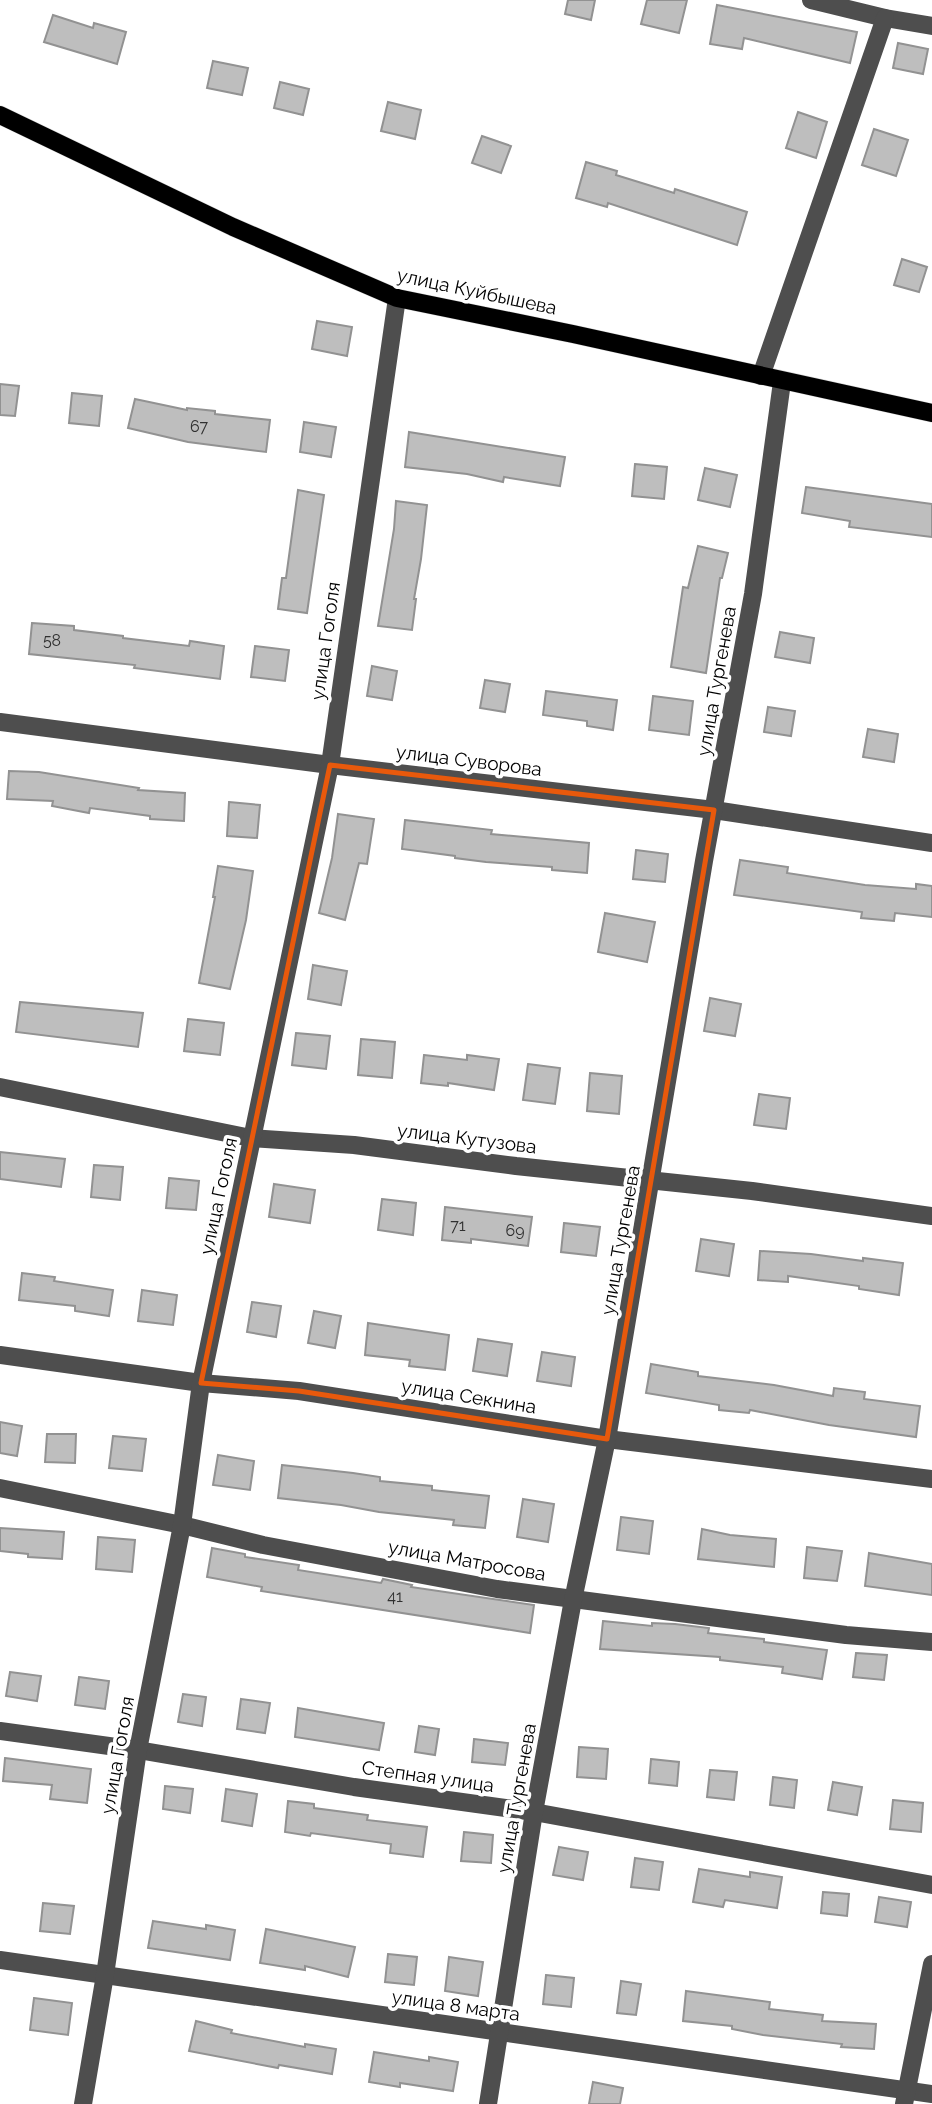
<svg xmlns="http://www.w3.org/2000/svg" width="932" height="2104" viewBox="0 0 932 2104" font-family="Raleway,sans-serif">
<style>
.building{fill:#bebebe;stroke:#929292;stroke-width:2}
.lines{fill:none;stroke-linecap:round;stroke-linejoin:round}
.major-casing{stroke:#dbdbdb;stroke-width:19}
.minor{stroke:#4e4e4e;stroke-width:18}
.major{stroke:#000;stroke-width:18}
.marked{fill:none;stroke:#e8590c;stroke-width:5;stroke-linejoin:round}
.labels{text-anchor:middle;stroke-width:7;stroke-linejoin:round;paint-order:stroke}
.number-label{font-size:16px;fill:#303030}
.street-label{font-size:19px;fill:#000;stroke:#fff}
</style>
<rect width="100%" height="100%" fill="#fff"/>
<g class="building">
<path d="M568,0H595L591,20L565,14Z"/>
<path d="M647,0H687L679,33L641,24Z"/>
<path d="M717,5L857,32L850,63L744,38L742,49L710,44Z"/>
<path d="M53,15L93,28L94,23L126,32L117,64L44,42Z"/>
<path d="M898,43L928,49L923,74L893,68Z"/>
<path d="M213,61L248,68L242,95L207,88Z"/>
<path d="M280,82L309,89L303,115L274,108Z"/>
<path d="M388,102L421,110L415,139L381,131Z"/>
<path d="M798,112L827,122L816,158L786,148Z"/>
<path d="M874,129L908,140L896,176L862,165Z"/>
<path d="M482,136L511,146L501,173L472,163Z"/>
<path d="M586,162L617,171L616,175L674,193L675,189L747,212L737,245L608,203L607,207L576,198Z"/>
<path d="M902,259L927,267L919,292L894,285Z"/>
<path d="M317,321L352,327L347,356L312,349Z"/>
<path d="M0,384L19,386L15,416L0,415Z"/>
<path d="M72,393L102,396L99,426L69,423Z"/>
<path d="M135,399L187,410V408L215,411V414L270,420L266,452L188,442L128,428Z"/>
<path d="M304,422L336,427L331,457L300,452Z"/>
<path d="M409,432L565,457L560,486L504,477L503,482L467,474L405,467Z"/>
<path d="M635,464L667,467L664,499L632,496Z"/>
<path d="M705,468L737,475L730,507L698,500Z"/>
<path d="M806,487L932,504V537L849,527L850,521L802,513Z"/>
<path d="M298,490L324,495L307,613L278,609L282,578H286Z"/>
<path d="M396,501L427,505L421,559L414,599H416L412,630L378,626L394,529Z"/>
<path d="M698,546L728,553L722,578H720L706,673L671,667L683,587L688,588Z"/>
<path d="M32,623L74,626V630L123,636V638L189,646L190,641L224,646L220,679L134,668L135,665L29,654Z"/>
<path d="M780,632L814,638L810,663L775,657Z"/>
<path d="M255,646L289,650L285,681L251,677Z"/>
<path d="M372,666L397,671L392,700L367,696Z"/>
<path d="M485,680L510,684L505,712L480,708Z"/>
<path d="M546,691L617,700L613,730L587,726V721L543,715Z"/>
<path d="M653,696L693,701L689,735L649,730Z"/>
<path d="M768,707L795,711L791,736L764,732Z"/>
<path d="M868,729L898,734L894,762L863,757Z"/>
<path d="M9,771L39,772L139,788L138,790L185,793L184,821L150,819V816L90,808L89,813L52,806L53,801L7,799Z"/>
<path d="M229,802L260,805L257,838L227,836Z"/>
<path d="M338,814L374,819L367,864L359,863L345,920L319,913L332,858Z"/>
<path d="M405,820L492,830L491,834L589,843L587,873L552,870V867L486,862L455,858V856L402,849Z"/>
<path d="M636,850L668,854L665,882L633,879Z"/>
<path d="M740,860L788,867L787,873L865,885L916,889V884L932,886V917L895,913L894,921L861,918L862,912L734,895Z"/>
<path d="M218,866L253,871L246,920L230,989L199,983L215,897H213Z"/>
<path d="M605,913L655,922L647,962L598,952Z"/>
<path d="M313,965L347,971L341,1005L308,999Z"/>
<path d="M710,998L741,1004L735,1036L704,1031Z"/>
<path d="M20,1002L143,1013L138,1047L16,1032Z"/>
<path d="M188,1019L224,1023L220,1055L184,1051Z"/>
<path d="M296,1033L330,1036L326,1069L292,1065Z"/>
<path d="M361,1039L395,1042L392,1078L358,1075Z"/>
<path d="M424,1055L467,1060V1055L499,1059L494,1090L448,1083V1086L421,1083Z"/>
<path d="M528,1064L560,1068L555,1104L523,1100Z"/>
<path d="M590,1073L622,1076L619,1114L587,1111Z"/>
<path d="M759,1094L790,1098L786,1129L754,1125Z"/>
<path d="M0,1152L65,1159L61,1187L0,1179Z"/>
<path d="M94,1165L123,1167L120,1200L91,1197Z"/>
<path d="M169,1178L199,1181L196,1210L166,1208Z"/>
<path d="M274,1184L315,1190L310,1223L269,1217Z"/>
<path d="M382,1199L416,1203L413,1235L378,1230Z"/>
<path d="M445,1207L532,1217L528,1246L471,1239V1243L442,1240Z"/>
<path d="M564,1223L600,1227L596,1256L561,1252Z"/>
<path d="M701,1239L734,1244L729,1276L696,1271Z"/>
<path d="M760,1251L811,1254L863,1261V1258L903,1263L899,1295L859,1289V1286L788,1276V1282L758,1280Z"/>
<path d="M22,1273L55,1277L54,1281L113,1290L109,1316L75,1311V1306L19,1300Z"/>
<path d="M142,1290L177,1295L173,1325L138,1321Z"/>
<path d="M252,1302L281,1306L276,1337L247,1332Z"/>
<path d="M314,1311L341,1316L335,1348L308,1343Z"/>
<path d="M368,1323L449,1335L445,1370L409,1366L410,1360L365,1355Z"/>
<path d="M478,1339L512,1344L507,1376L473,1371Z"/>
<path d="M542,1352L575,1357L571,1386L537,1381Z"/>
<path d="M651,1364L698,1372V1376L774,1385L833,1396L834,1388L865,1392L864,1399L920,1406L916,1437L829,1425L750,1410L749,1413L719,1410V1405L646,1393Z"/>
<path d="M0,1422L22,1426L17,1456L0,1453Z"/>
<path d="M47,1434H76L75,1463L45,1462Z"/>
<path d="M113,1436L146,1439L142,1471L109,1468Z"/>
<path d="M218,1455L254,1461L250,1490L213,1485Z"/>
<path d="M282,1465L353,1473L380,1477V1481L432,1486V1490L489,1496L485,1528L453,1525L454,1520L379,1512L341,1505L278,1498Z"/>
<path d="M523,1499L554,1504L548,1542L517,1537Z"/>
<path d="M621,1517L653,1521L649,1554L617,1550Z"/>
<path d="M0,1528L64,1532L62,1559L28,1557V1554L0,1551Z"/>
<path d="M702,1529L730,1535L776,1539L774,1567L698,1559Z"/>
<path d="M98,1537L135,1540L132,1572L96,1569Z"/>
<path d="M807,1547L842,1551L837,1581L804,1578Z"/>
<path d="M212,1548L245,1554V1557L299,1565L298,1570L381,1583L383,1579L412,1585L411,1587L534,1605L530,1633L261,1591L262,1587L207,1577Z"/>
<path d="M869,1553L932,1564V1595L865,1586Z"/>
<path d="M603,1621L652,1626V1623L675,1624L709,1628L708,1633L764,1639V1642L827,1650L822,1679L782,1673L783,1667L720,1660V1657L600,1649Z"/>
<path d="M856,1653L887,1655L884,1680L853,1677Z"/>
<path d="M10,1672L41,1676L37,1701L6,1696Z"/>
<path d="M79,1677L109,1681L105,1709L75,1705Z"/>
<path d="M183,1694L206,1697L202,1726L178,1722Z"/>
<path d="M241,1699L270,1703L265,1733L237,1729Z"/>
<path d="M298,1708L384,1723L379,1750L295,1737Z"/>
<path d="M419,1726L439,1729L435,1755L415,1752Z"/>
<path d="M474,1739L508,1743L505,1765L472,1762Z"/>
<path d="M579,1747L608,1749L606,1779L577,1777Z"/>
<path d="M5,1758L91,1769L87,1803L50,1799L52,1785L3,1781Z"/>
<path d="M651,1759L679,1762L677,1786L649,1783Z"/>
<path d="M710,1770L737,1772L734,1800L707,1797Z"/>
<path d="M773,1777L797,1780L794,1808L770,1805Z"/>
<path d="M833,1782L862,1787L857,1815L828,1810Z"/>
<path d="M165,1786L193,1789L190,1813L163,1809Z"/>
<path d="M226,1789L257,1794L252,1826L222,1821Z"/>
<path d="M893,1800L923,1803L921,1832L890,1829Z"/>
<path d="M288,1801L314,1804V1808L368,1815L367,1820L427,1827L423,1857L390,1853L391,1844L311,1833L310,1836L285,1832Z"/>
<path d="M464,1832L493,1835L491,1863L461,1861Z"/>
<path d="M559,1847L588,1852L583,1880L553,1875Z"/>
<path d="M635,1858L663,1862L659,1890L631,1887Z"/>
<path d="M699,1869L750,1877V1872L782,1877L777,1908L725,1900L723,1907L693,1902Z"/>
<path d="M823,1892L849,1894L847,1916L821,1913Z"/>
<path d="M879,1897L911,1902L907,1927L875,1922Z"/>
<path d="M43,1903L74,1906L70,1934L40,1931Z"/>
<path d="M153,1921L206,1929V1925L235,1930L230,1960L148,1948Z"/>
<path d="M266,1929L355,1947L348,1977L305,1966V1970L260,1963Z"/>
<path d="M388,1954L417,1957L414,1985L385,1982Z"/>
<path d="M449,1957L483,1962L478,1996L445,1991Z"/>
<path d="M546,1975L574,1978L571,2007L543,2004Z"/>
<path d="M621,1981L641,1984L636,2015L617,2013Z"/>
<path d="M686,1991L770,2002L769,2009L823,2015L822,2021L876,2024L874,2049L841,2047L842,2044L763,2035L732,2029V2026L683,2021Z"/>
<path d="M34,1998L72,2003L68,2035L30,2030Z"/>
<path d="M196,2021L232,2030L231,2033L305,2047V2044L336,2049L332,2074L279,2065L278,2068L189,2051Z"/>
<path d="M374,2052L429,2061V2057L458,2062L453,2091L400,2083V2087L369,2082Z"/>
<path d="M593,2082L623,2088L620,2104H589Z"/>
</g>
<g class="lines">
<g class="major-casing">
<path id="major" d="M0,115L233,227L397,298L573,334L932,413"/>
</g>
<g class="minor">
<path d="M811,0L885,18L932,26"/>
<path d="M761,376L885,18"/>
<path d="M0,722L330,765L714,810L932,843"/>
<path d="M0,1087L251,1138L354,1145L516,1166L752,1191L932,1216"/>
<path d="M0,1355L201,1383L299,1391L607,1439L932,1479"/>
<path d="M0,1488L182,1525L263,1545L497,1589L846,1635L932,1642"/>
<path d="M0,1731L138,1750L354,1787L534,1812L932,1885"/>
<path d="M0,1960L932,2094"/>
<path d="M83,2104L105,1975L138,1750L182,1525L201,1383L330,765L397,298"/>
<path d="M488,2104L534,1812L573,1600L607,1439L704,861L753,594L782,382"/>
<path d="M904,2104L932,1964"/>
</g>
<use href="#major" class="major"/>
</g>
<path class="marked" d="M330,765L714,810L607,1439L299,1391L201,1383Z"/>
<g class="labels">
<g class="number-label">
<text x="199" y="432">67</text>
<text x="52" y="646">58</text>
<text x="458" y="1231">71</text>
<text x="515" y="1236">69</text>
<text x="395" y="1602">41</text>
</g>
<g class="street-label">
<text transform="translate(477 291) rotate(12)" y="7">улица Куйбышева</text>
<text transform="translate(325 641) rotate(-82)" y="7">улица Гоголя</text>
<text transform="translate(716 681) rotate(-80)" y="7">улица Тургенева</text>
<text transform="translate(469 760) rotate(7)" y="7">улица Суворова</text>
<text transform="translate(467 1138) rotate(7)" y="7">улица Кутузова</text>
<text transform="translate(218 1196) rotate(-78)" y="7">улица Гоголя</text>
<text transform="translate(620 1240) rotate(-80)" y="7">улица Тургенева</text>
<text transform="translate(469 1396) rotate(9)" y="7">улица Секнина</text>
<text transform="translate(467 1560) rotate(10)" y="7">улица Матросова</text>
<text transform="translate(117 1755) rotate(-80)" y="7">улица Гоголя</text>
<text transform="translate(428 1776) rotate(8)" y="7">Степная улица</text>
<text transform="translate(516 1798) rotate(-80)" y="7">улица Тургенева</text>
<text transform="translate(456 2005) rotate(8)" y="7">улица 8 марта</text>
</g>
</g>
</svg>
